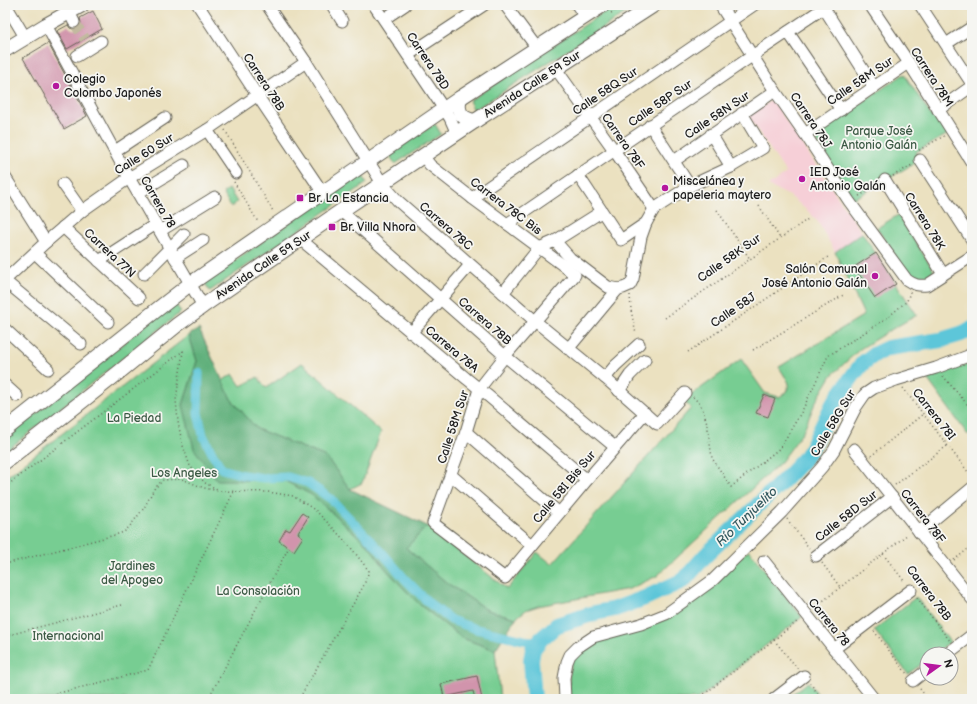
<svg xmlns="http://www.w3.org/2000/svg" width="977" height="704" viewBox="0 0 977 704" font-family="'Balsamiq Sans',sans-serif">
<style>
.built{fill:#f6cfd7}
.green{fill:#77cd92;stroke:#4a7457}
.forest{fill:#61b07c;stroke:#3e664c}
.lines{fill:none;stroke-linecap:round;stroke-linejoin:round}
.canal{stroke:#5dc6d9;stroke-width:9}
.river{stroke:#5dc6d9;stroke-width:16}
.building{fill:#d194ac}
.minor-tunnel{stroke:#c2ba9f;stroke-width:11;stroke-dasharray:11 5.5;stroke-linecap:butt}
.minor-casing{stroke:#646155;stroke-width:13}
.major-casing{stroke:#646155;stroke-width:16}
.path{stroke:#646155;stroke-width:1.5;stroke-dasharray:1 3;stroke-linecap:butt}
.minor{stroke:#fff;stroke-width:11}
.major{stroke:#fff;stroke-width:14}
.poi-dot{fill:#b5179e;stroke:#f6f6f2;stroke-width:1.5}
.labels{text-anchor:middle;stroke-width:3.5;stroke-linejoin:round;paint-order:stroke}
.street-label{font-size:12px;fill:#1c1c1c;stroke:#f6f6f2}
.poi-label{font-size:12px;fill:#1c1c1c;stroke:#f6f6f2;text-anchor:start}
.park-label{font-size:12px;fill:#3c5a45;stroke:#f6f6f2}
.water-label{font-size:13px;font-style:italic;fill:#33585e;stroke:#f6f6f2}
</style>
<rect width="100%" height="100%" fill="#f6f6f2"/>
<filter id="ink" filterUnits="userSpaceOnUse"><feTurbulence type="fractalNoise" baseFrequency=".025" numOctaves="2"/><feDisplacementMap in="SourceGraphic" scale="8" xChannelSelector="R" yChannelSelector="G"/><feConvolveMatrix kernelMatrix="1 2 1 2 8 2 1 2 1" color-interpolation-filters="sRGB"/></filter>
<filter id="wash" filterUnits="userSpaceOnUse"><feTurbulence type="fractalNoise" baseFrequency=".012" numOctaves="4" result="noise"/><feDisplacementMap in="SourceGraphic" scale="16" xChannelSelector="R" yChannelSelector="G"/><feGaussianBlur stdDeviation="0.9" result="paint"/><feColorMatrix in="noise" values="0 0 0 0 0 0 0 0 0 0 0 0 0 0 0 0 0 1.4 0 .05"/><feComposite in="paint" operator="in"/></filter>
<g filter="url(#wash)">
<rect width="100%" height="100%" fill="#ebe1c0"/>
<path class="built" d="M772,100L862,233L835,252L818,222L810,213L790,196L768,186L786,173L748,116Z"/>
<g class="green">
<path d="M615,5H638L474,110L469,101Z"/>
<path d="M904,74L932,117L936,115L948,134L916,152L920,160L853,199L813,135Z"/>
<path d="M435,124L441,134L395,164L389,154Z"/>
<path d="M361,173L367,183L210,291L204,282Z"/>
<path d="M229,189L237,202L231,207L223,193Z"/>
<path d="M898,215L934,271L920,281L908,277L877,228Z"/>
<path d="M862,233L917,315L887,332L860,349L832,375L815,403L803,432L781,462L657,576L629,589L538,606L526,610L516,618L487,610L447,583L406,548L427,526L507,589L537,552L552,564L691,408L683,401L741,359L765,393L779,397L787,392L789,383L779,367L864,315L835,252Z"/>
<path d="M174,302L181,312L5,452V439Z"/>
<path d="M189,335L197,361L183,405L217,479L285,481L312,495L369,546L385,568L410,595L420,605L462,638L495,650L500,699H5V478Z"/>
<path d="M972,362V431L968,435L926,377L946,372Z"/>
<path d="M302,363L381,432L362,483L350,489L326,457L257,429L231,399L222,381L233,374L241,386L258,377L266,388Z"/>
<path d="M749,550L802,617L698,699H570L569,677L572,661L583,648L602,638L662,620Z"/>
<path d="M916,597L950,642L934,654H927V660L908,674L874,630Z"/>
<path d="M808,682L822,699H787Z"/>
</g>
<path class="forest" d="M199,329L231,399L257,429L326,457L350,489L427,526L406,548L447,583L487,610L516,618L495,650L462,638L420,605L410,595L385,568L369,546L312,495L285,481L217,480L194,449L183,405L197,361L189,335Z"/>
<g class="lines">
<path class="canal" d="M199,373L198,413L203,435L212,453L222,469L243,475L264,478L288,477L308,483L331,499L379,549L405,579L429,603L451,620L476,629L524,640L538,642"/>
<path class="river" d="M534,699L531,660L533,649L541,639L557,625L595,613L615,609L645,598L684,580L705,556L784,480L804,459L813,445L833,404L854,374L863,363L875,354L888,348L941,340L961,334L972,329"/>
</g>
<g id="blocks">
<g class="building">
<path d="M93,11L102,29L67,49L57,31L68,25L70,28L73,29L77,28L80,26L81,23L80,18Z"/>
<path d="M48,43L87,116L64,129L23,58Z"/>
<path d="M876,253L896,284L875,298L854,267Z"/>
<path d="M764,395L775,399L768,417L756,413Z"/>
<path d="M302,513L308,517L298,533L303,537L294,551L279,541L286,529L290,531Z"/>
<path d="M477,676L482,699H475L473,691L444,697L441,684Z"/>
</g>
</g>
</g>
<g filter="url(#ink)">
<use href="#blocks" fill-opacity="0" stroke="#646155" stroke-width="1"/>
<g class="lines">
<path class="minor-tunnel" d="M74,22L85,39"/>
<g class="minor-casing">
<g id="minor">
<path d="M6,5L25,37"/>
<path d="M198,5L257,95L323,193"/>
<path d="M267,5L306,62L382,183L398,201L535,321L605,378L657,424L685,393"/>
<path d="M332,5L342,21"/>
<path d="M374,5L450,118L454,127L456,134"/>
<path d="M505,5L537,48"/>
<path d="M577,5L585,17"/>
<path d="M720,5L775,91L805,134L849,201L907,280C914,285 919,286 927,285L972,256"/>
<path d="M822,5L874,87"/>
<path d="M870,5L909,63L972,163"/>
<path d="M920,5L972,84"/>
<path d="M69,12L74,22"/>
<path d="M384,19L405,5"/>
<path d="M46,25L129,178L203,306"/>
<path d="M788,32L841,110"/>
<path d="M946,44L972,27"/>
<path d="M408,55L484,5"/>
<path d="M77,56L101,41"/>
<path d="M556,69L614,150L654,209"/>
<path d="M938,110L972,86"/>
<path d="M650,125L690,186"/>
<path d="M207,130L236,173"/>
<path d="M711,134L731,167"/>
<path d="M805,134L909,63"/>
<path d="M115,151L165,118"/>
<path d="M423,156L430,165L472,198L564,266L575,275L505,356L479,389L466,432L433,523L505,578L587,480L645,413"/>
<path d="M920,160L972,240"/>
<path d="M674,161L775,91"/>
<path d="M578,175L621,240L646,223L654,209L690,186L731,167L763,148L742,113"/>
<path d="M5,177L46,242"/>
<path d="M885,180L943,274"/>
<path d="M63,184L82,211"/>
<path d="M138,193L184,165"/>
<path d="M472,198L754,5"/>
<path d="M341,211L505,356L615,447"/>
<path d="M507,224L752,56L828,5"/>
<path d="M63,227L139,298"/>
<path d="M160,231L215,197"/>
<path d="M300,239L467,379L487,395L587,480"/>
<path d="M555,241L570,258L608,287L618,289L623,288L630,285L633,279L641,237L646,223"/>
<path d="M35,253L108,322"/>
<path d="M175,258L203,240"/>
<path d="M99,261L156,224"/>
<path d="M144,274L184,234"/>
<path d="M5,280L46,242L82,211L129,178L207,130L306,62"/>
<path d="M5,281L81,344"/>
<path d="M503,293L539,248L555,241L601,212"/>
<path d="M5,329L48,369"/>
<path d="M411,333L470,265"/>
<path d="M568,349L618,289"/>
<path d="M605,378L615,366L639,344"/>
<path d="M5,385L17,396"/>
<path d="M619,391L630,375L645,360"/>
<path d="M466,432L559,513"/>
<path d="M854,449L972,599"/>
<path d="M451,475L532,545"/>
<path d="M919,532L972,488"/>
<path d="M816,556L892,497"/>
<path d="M764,561L874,699"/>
<path d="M834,649L911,590"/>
<path d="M947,654L972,635"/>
<path d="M913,681L927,670"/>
<path d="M565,699L564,678L567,662L570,655L578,647L593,637L641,624L666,614L713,580L782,512L822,467L834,450L856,407L865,394L874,388L896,380L936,368L968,356L972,353"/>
<path d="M774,699L804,676"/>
</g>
</g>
<g class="major-casing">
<g id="major">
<path d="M5,50L46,25L82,5"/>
<path d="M460,98C456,112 462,119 475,121"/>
<path d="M5,430L154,312L190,284L460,98L603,5"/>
<path d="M5,462L118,373L177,325L203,306L341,211L475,121L654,5"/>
</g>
</g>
<g class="path">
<path d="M611,13L624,5"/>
<path d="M225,130L273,211"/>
<path d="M919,150L944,136"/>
<path d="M893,176L912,165"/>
<path d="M234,182L258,222"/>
<path d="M859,196L878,185"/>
<path d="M759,206L780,238"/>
<path d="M717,210L750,259"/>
<path d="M630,295L631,310L636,334"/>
<path d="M665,318L808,219"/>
<path d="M753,350L845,294"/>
<path d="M688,352L828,257"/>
<path d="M943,376L972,410"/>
<path d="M903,388L972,477"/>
<path d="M693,397L701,405L707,423L712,458L731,487L780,448L802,411L828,356L887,318L907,301L910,292"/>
<path d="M871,456L923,414"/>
<path d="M895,485L947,446"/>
<path d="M5,487L183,351L176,400L178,422L182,443L190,466L205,483L217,489"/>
<path d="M787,519L809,548"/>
<path d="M883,554L905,582"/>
<path d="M954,560L972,546"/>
<path d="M822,563L840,587"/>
<path d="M5,564L115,535L124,532L130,526L144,508L154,489L163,480L182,479L204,488L219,491L268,492L293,496L315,510L334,529L352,549L369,571L364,585L299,699"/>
<path d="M917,598L950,641"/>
<path d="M814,608L908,534"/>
<path d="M874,631L907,674"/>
<path d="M5,636L122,605"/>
<path d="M774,640L798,669"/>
<path d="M810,683L822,699"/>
<path d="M920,689L928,699"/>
<path d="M36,699L148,670L234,491"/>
<path d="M208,699L288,549"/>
<path d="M698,699L798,621"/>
</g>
<use href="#minor" class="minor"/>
<use href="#major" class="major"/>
</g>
</g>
<g class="poi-dot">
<circle cx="56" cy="86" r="4"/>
<circle cx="802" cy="179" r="4"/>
<circle cx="665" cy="188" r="4"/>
<rect x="296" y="194" width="8" height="8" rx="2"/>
<rect x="328" y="223" width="8" height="8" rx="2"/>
<circle cx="875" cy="276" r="4"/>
</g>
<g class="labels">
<g class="street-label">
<text transform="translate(428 61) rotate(56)" y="4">Carrera 78D</text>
<text transform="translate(932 77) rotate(57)" y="4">Carrera 78M</text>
<text transform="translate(860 81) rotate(-34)" y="4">Calle 58M Sur</text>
<text transform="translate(264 82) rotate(57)" y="4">Carrera 78B</text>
<text transform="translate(532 84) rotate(-33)" y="4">Avenida Calle 59 Sur</text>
<text transform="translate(605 91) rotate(-34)" y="4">Calle 58Q Sur</text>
<text transform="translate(660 103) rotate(-34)" y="4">Calle 58P Sur</text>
<text transform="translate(717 115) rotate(-34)" y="4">Calle 58N Sur</text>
<text transform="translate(811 120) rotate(56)" y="4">Carrera 78J</text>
<text transform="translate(623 141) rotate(55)" y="4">Carrera 78F</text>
<text transform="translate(144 154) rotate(-32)" y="4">Calle 60 Sur</text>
<text transform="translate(158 202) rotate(60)" y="4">Carrera 78</text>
<text transform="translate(506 206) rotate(37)" y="4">Carrera 78C Bis</text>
<text transform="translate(925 221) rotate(58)" y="4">Carrera 78K</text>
<text transform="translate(446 226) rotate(41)" y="4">Carrera 78C</text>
<text transform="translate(110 253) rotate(43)" y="4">Carrera 77N</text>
<text transform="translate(729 258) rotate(-35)" y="4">Calle 58K Sur</text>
<text transform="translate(263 265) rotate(-34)" y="4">Avenida Calle 59 Sur</text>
<text transform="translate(733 310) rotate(-34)" y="4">Calle 58J</text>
<text transform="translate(485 321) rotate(41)" y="4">Carrera 78B</text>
<text transform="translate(452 349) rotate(40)" y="4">Carrera 78A</text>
<text transform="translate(934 414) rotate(52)" y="4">Carrera 78I</text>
<text transform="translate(833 423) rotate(-59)" y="4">Calle 58G Sur</text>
<text transform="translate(453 427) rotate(-72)" y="4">Calle 58M Sur</text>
<text transform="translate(564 487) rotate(-50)" y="4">Calle 58I Bis Sur</text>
<text transform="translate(846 516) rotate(-38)" y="4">Calle 58D Sur</text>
<text transform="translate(923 516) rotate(52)" y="4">Carrera 78F</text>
<text transform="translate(929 593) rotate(53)" y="4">Carrera 78B</text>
<text transform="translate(829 622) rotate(51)" y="4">Carrera 78</text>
</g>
<g class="poi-label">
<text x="64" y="83">Colegio<tspan x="64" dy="14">Colombo Japonés</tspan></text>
<text x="810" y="176">IED José<tspan x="810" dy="14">Antonio Galán</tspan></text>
<text x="673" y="185">Miscelánea y<tspan x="673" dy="14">papeleria maytero</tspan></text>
<text x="308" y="202">Br. La Estancia</text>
<text x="340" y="231">Br. Villa Nhora</text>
<text x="867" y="273" text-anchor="end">Salón Comunal<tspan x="867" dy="14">José Antonio Galán</tspan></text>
</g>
<g class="park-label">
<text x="879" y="135">Parque José<tspan x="879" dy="14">Antonio Galán</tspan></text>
<text x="134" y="422">La Piedad</text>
<text x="184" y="477">Los Angeles</text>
<text x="132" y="570">Jardines<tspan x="132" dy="14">del Apogeo</tspan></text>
<text x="258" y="595">La Consolación</text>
<text x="68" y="640">Internacional</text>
</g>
<g class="water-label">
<text transform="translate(746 516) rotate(-44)" y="5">Río Tunjuelito</text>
</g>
</g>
<rect width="977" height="704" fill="none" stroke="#f6f6f2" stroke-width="20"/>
<g transform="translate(939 666) rotate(76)"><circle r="19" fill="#f6f6f2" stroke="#9f9f9c"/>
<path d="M0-3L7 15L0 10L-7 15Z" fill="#b5179e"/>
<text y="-6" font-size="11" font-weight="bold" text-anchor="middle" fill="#1c1c1c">N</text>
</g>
</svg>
